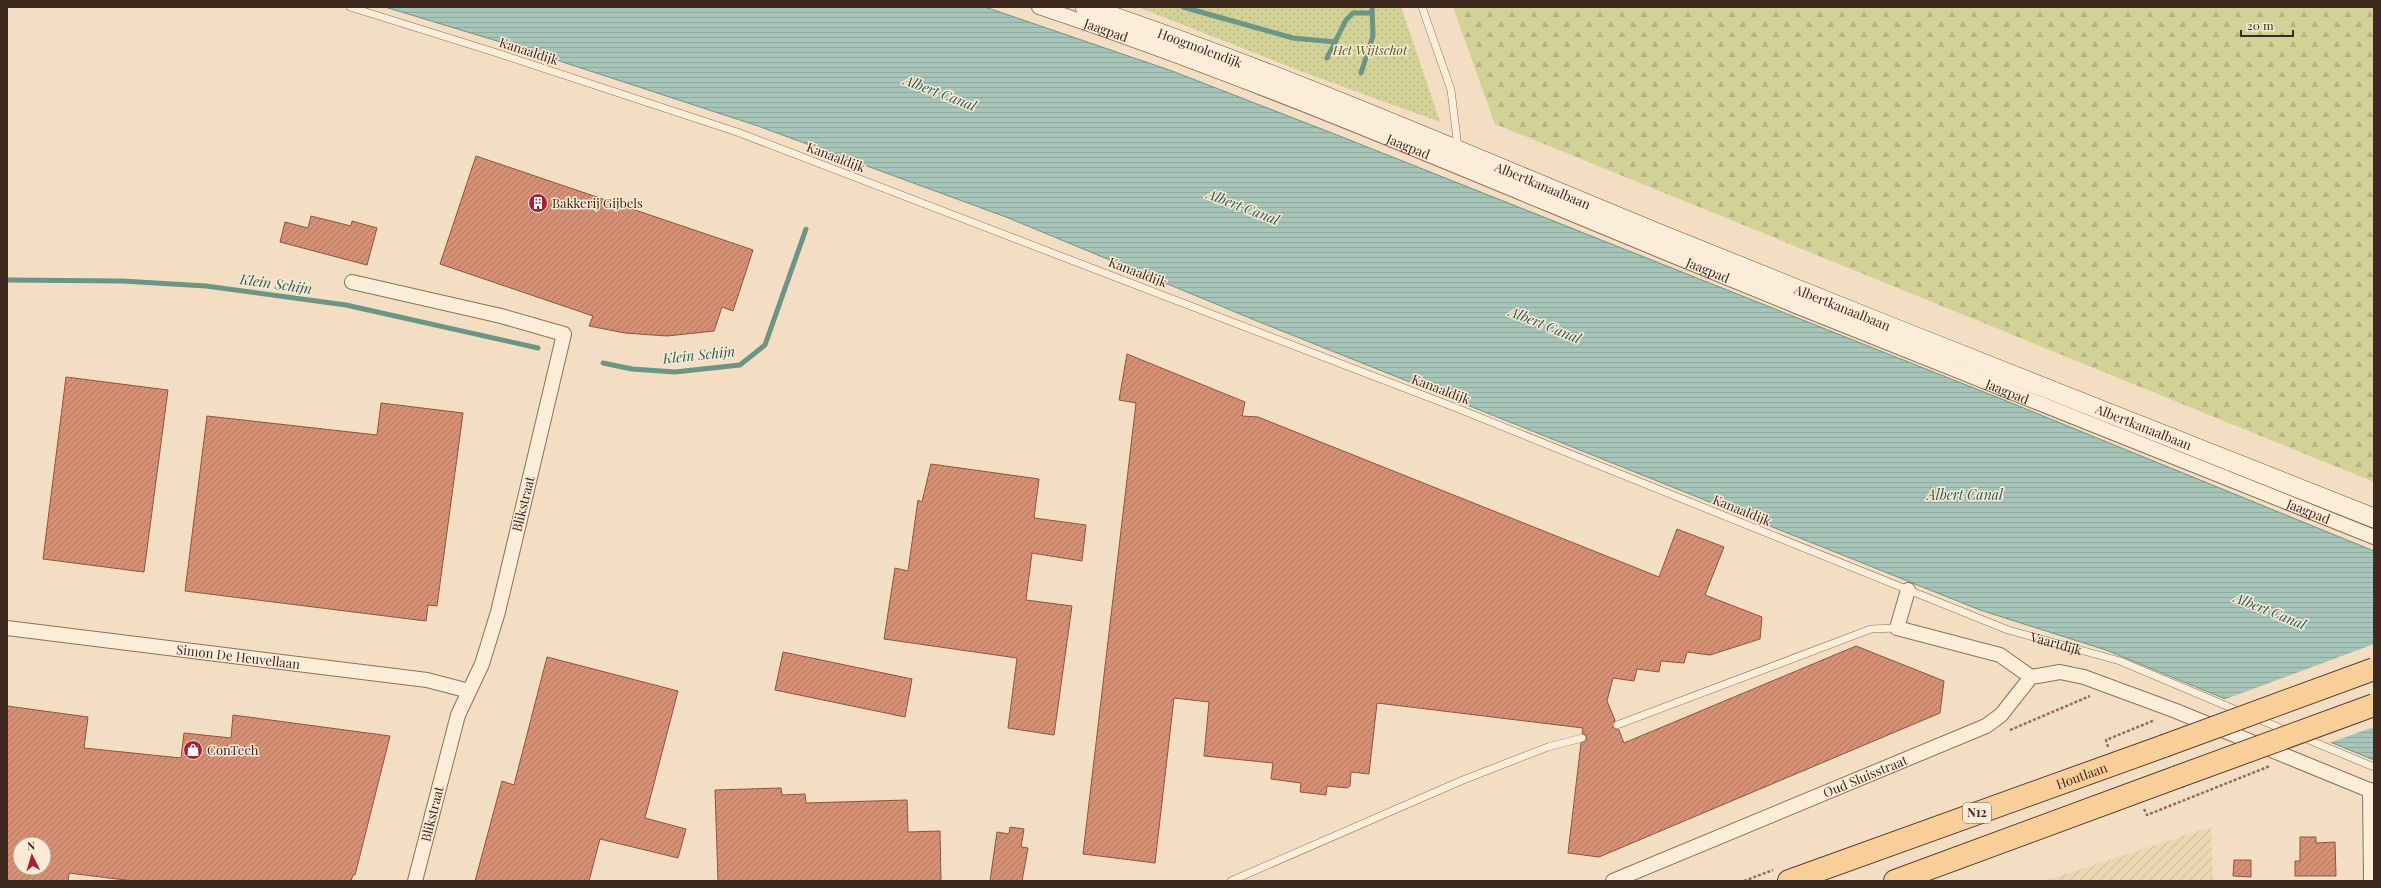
<svg xmlns="http://www.w3.org/2000/svg" width="2381" height="888" viewBox="0 0 2381 888" font-family="'Playfair Display',serif">
<style>
.farmland{fill:url(#farmland-furrows)}
.forest{fill:url(#forest-firs)}
.park{fill:url(#park-dots)}
.water{fill:url(#water-rules);stroke:#6c9585}
.pier{fill:#f3dec4}
.lines{fill:none;stroke-linecap:round;stroke-linejoin:round}
.stream{stroke:#6c9585;stroke-width:5}
.building{fill:url(#building-hatch);stroke:#91523b;fill-rule:evenodd}
.lane-casing{stroke:#906e58;stroke-width:8}
.street-casing{stroke:#906e58;stroke-width:16}
.secondary-casing{stroke:#714f3b;stroke-width:20}
.primary-casing{stroke:#5d3d2d;stroke-width:24}
.path{stroke:#906e58;stroke-width:2.5;stroke-dasharray:3 2;stroke-linecap:butt}
.lane{stroke:#fcedd9;stroke-width:7}
.street{stroke:#fcedd9;stroke-width:14}
.secondary{stroke:#fcedd9;stroke-width:19}
.primary{stroke:#f9ce99;stroke-width:22}
.primary-bridge-casing{stroke:#5d3d2d;stroke-width:24;stroke-linecap:butt}
.primary-bridge{stroke:#f9ce99;stroke-width:22}
.labels{text-anchor:middle;stroke-width:3;stroke-linejoin:round;paint-order:stroke}
.shield{fill:#f9ead5;stroke:#766355;stroke-width:1}
.shield-label{font-size:12px;font-weight:bold;fill:#3e291e}
.street-label{font-size:13px;fill:#3e291e;stroke:#f9ead5}
.park-label{font-size:13px;font-style:italic;fill:#565d22;stroke:#f9ead5}
.poi-label{font-size:13px;fill:#3e291e;stroke:#f9ead5;text-anchor:start}
.water-label{font-size:14px;font-style:italic;fill:#2b5f55;stroke:#f9ead5}
</style>
<defs>
<pattern id="farmland-furrows" width="10" height="10" patternUnits="userSpaceOnUse"><rect width="10" height="10" fill="#e9d8b1"/><path d="M-1 1l2-2M0 10L10 0M9 11l2-2" fill="none" stroke="#c9b998"/></pattern>
<pattern id="forest-firs" width="22" height="20" patternUnits="userSpaceOnUse"><rect width="22" height="20" fill="#d2d196"/><path d="M5 1l3.5 6h-7zM16 11l3.5 6h-7z" fill="#b5b381"/></pattern>
<pattern id="park-dots" width="8" height="8" patternUnits="userSpaceOnUse"><rect width="8" height="8" fill="#d2d196"/><path d="M2 2h.1M6 6h.1" fill="none" stroke="#b5b381" stroke-width="1.8" stroke-linecap="round"/></pattern>
<pattern id="water-rules" width="6" height="5" patternUnits="userSpaceOnUse"><rect width="6" height="5" fill="#a6c5b8"/><path d="M0 2.5h6" fill="none" stroke="#90a99e"/></pattern>
<pattern id="building-hatch" width="6" height="6" patternUnits="userSpaceOnUse"><rect width="6" height="6" fill="#d49176"/><path d="M-1 1l2-2M0 6l6-6M5 7l2-2" fill="none" stroke="#ad7660"/></pattern>
</defs>
<rect width="100%" height="100%" fill="#f3dec4"/>
<path class="farmland" d="M2211,827L2213,881H2044Z"/>
<path class="forest" d="M1453,7H2374V482L1495,124Z"/>
<path class="park" d="M1138,7H1401L1440,122L1311,75Z"/>
<path class="water" d="M385,7H985L1172,71L1337,135L2004,400L2374,551V760L2106,650L1980,610L1257,321L1006,217L758,126L517,47Z"/>
<path class="pier" d="M2374,644V727L2329,743L2223,700Z"/>
<g class="lines">
<g class="stream">
<path d="M1183,7L1293,38L1335,42"/>
<path d="M1327,58L1346,20L1353,13H1371"/>
<path d="M1361,73L1373,36L1372,7"/>
<path d="M7,280L122,281L206,286L346,305L538,348"/>
<path d="M603,363L632,369L675,372L740,365L765,345L806,229"/>
</g>
</g>
<g class="building">
<path d="M476,156L753,250L733,311L722,307L714,331L667,336L625,333L589,326L593,316L440,264Z"/>
<path d="M311,216L351,226L352,221L377,228L367,265L280,242L285,222L308,228Z"/>
<path d="M1127,354L1245,402L1242,416L1258,417L1659,577L1677,529L1724,547L1705,595L1762,617L1760,639L1710,655L1687,652L1684,663L1661,661L1659,672L1637,669L1634,681L1613,678L1607,701L1615,720L1613,727L1619,730L1624,743L1856,646L1944,681L1940,713L1599,857L1568,853L1581,743L1587,739L1586,735L1582,733L1583,728L1377,703L1369,774L1351,772L1350,786L1347,788L1327,786L1326,795L1300,792L1301,783L1271,779L1273,763L1204,756L1209,702L1174,698L1155,863L1083,854L1136,403L1119,400Z"/>
<path d="M66,377L168,390L144,572L43,559Z"/>
<path d="M381,403L463,413L437,606L428,605L426,621L185,591L207,416L377,435Z"/>
<path d="M931,464L1039,479L1034,518L1086,525L1082,561L1032,553L1026,600L1072,606L1054,735L1008,728L1017,658L884,639L895,568L908,571L918,500L922,502Z"/>
<path d="M783,652L912,679L905,717L775,690Z"/>
<path d="M547,657L678,691L645,818L686,829L678,858L600,839L589,881H475L502,781L514,785Z"/>
<path d="M7,706L88,717L84,748L181,758L184,733L231,738L233,715L390,736L355,875H353L351,881H133L69,873L68,881H7ZM20,844H44V868H20Z"/>
<path d="M781,788L782,795L805,794L806,803L907,800L908,832L940,831L941,881H718L715,790Z"/>
<path d="M1010,827L1024,829L1021,847L1028,848L1022,881H990L997,832L1009,834Z"/>
<path d="M2300,837H2316V843L2335,842L2336,876H2295V861H2300Z"/>
<path d="M2234,860H2251V877L2233,876Z"/>
</g>
<g class="lines">
<g class="lane-casing">
<g id="lane">
<path id="s1" d="M350,7L494,52L737,132L1454,407L2008,630L2120,661L2241,712"/>
<path d="M1422,7L1451,90L1458,148"/>
<path d="M2256,718L2287,731"/>
<path d="M1617,725L1871,629L1897,628"/>
<path d="M2302,737L2374,767"/>
<path d="M1231,881L1463,780L1548,747L1582,738"/>
</g>
</g>
<g class="street-casing">
<g id="street">
<path id="s2" d="M1039,7C1252,78 1457,167 1664,252C1900,349 2137,444 2374,537"/>
<path d="M352,282L501,316L564,334L498,612L482,664L458,715L415,881"/>
<path d="M1908,590L1897,628L2000,655L2031,677"/>
<path id="s3" d="M7,628L427,680L469,691"/>
<path d="M2370,790L2371,881"/>
<path id="s4" d="M1613,881L1986,726L2001,715L2031,677L2060,672L2084,677L2176,711L2374,792"/>
</g>
</g>
<g class="secondary-casing">
<g id="secondary">
<path id="s5" d="M1085,7C1279,72 1467,155 1655,232C1894,329 2134,423 2374,518"/>
</g>
</g>
<g class="primary-casing">
<g id="primary">
<path id="s6" d="M1789,881L2164,746"/>
<path d="M1895,881L2177,777"/>
</g>
</g>
<g class="path">
<path d="M2010,730L2090,696"/>
<path d="M2108,747L2106,740L2155,720"/>
<path d="M2144,809L2147,815L2270,766"/>
<path d="M1744,881L1773,870"/>
</g>
<use href="#lane" class="lane"/>
<use href="#street" class="street"/>
<use href="#secondary" class="secondary"/>
<use href="#primary" class="primary"/>
<g class="primary-bridge-casing">
<g id="primary-bridge">
<path d="M2164,746L2374,669"/>
<path d="M2177,777L2374,705"/>
</g>
</g>
<use href="#primary-bridge" class="primary-bridge"/>
</g>
<defs>
<g id="building-disc" transform="scale(1)"><circle r="9.5" fill="#a52234" stroke="#f9ead5"/><path d="M-4-6H4V6H1V3H-1V6H-4ZM-2.5-4.3h1.7v1.8h-1.7ZM.8-4.3h1.7v1.8H.8ZM-2.5-1h1.7V.8h-1.7ZM.8-1h1.7V.8H.8Z" fill="#fff"/></g>
<g id="shop-disc" transform="scale(1)"><circle r="9.5" fill="#a52234" stroke="#f9ead5"/><path d="M-5-2.5h2.3a2.7 3.5 0 0 1 5.4 0H5L5.5 6h-11ZM-1.5-2.5h3a1.5 2.3 0 0 0-3 0Z" fill="#fff"/></g>
</defs>
<g fill-rule="evenodd">
<use href="#building-disc" x="538" y="203"/>
<use href="#shop-disc" x="193" y="750"/>
</g>
<g class="labels">
<rect class="shield" x="1963" y="803" width="28" height="20" rx="3"/>
<g class="shield-label">
<text x="1977" y="817">N12</text>
</g>
<g class="street-label">
<text dy="5" stroke="none"><textPath href="#s2" startOffset="71">Jaagpad</textPath></text>
<text dy="5" stroke="none"><textPath href="#s5" startOffset="122">Hoogmolendijk</textPath></text>
<text transform="translate(529 51) rotate(18)" y="5">Kanaaldijk</text>
<text dy="5" stroke="none"><textPath href="#s2" startOffset="395">Jaagpad</textPath></text>
<text transform="translate(836 157) rotate(21)" y="5">Kanaaldijk</text>
<text dy="5" stroke="none"><textPath href="#s5" startOffset="491">Albertkanaalbaan</textPath></text>
<text dy="5" stroke="none"><textPath href="#s2" startOffset="719">Jaagpad</textPath></text>
<text transform="translate(1138 272) rotate(21)" y="5">Kanaaldijk</text>
<text dy="5" stroke="none"><textPath href="#s5" startOffset="815">Albertkanaalbaan</textPath></text>
<text transform="translate(1441 389) rotate(21)" y="5">Kanaaldijk</text>
<text dy="5" stroke="none"><textPath href="#s2" startOffset="1042">Jaagpad</textPath></text>
<text dy="5" stroke="none"><textPath href="#s5" startOffset="1139">Albertkanaalbaan</textPath></text>
<text transform="translate(523 504) rotate(-76)" y="5">Blikstraat</text>
<text transform="translate(1742 510) rotate(22)" y="5">Kanaaldijk</text>
<text dy="5" stroke="none"><textPath href="#s2" startOffset="1366">Jaagpad</textPath></text>
<text dy="5" stroke="none"><textPath href="#s1" startOffset="1822">Vaartdijk</textPath></text>
<text dy="5" stroke="none"><textPath href="#s3" startOffset="233">Simon De Heuvellaan</textPath></text>
<text dy="5" stroke="none"><textPath href="#s6" startOffset="311">Houtlaan</textPath></text>
<text dy="5" stroke="none"><textPath href="#s4" startOffset="273">Oud Sluisstraat</textPath></text>
<text transform="translate(432 814) rotate(-76)" y="5">Blikstraat</text>
</g>
<g class="park-label">
<text x="1370" y="55">Het Wijtschot</text>
</g>
<g class="poi-label">
<text x="552" y="208">Bakkerij Gijbels</text>
<text x="207" y="755">ConTech</text>
</g>
<g class="water-label">
<text transform="translate(940 93) rotate(21)" y="5">Albert Canal</text>
<text transform="translate(1243 207) rotate(21)" y="5">Albert Canal</text>
<text transform="translate(276 284) rotate(8)" y="5">Klein Schijn</text>
<text transform="translate(1545 325) rotate(22)" y="5">Albert Canal</text>
<text transform="translate(699 355) rotate(-6)" y="5">Klein Schijn</text>
<text x="1965" y="500">Albert Canal</text>
<text transform="translate(2270 611) rotate(22)" y="5">Albert Canal</text>
</g>
</g>
<rect width="2381" height="888" fill="none" stroke="#3e291e" stroke-width="16"/>
<g transform="translate(32 856) rotate(355)"><circle r="19" fill="#f9ead5" stroke="#ae9d8c"/>
<path d="M0-3L7 15L0 10L-7 15Z" fill="#a52234"/>
<text y="-6" font-size="11" font-weight="bold" text-anchor="middle" fill="#3e291e">N</text>
</g>
<path d="M2241 30v6h52v-6" fill="none" stroke="#3e291e" stroke-width="2"/>
<text x="2247" y="30" font-size="12" fill="#3e291e" stroke="#f9ead5" stroke-width="3" paint-order="stroke">20 m</text>
</svg>
